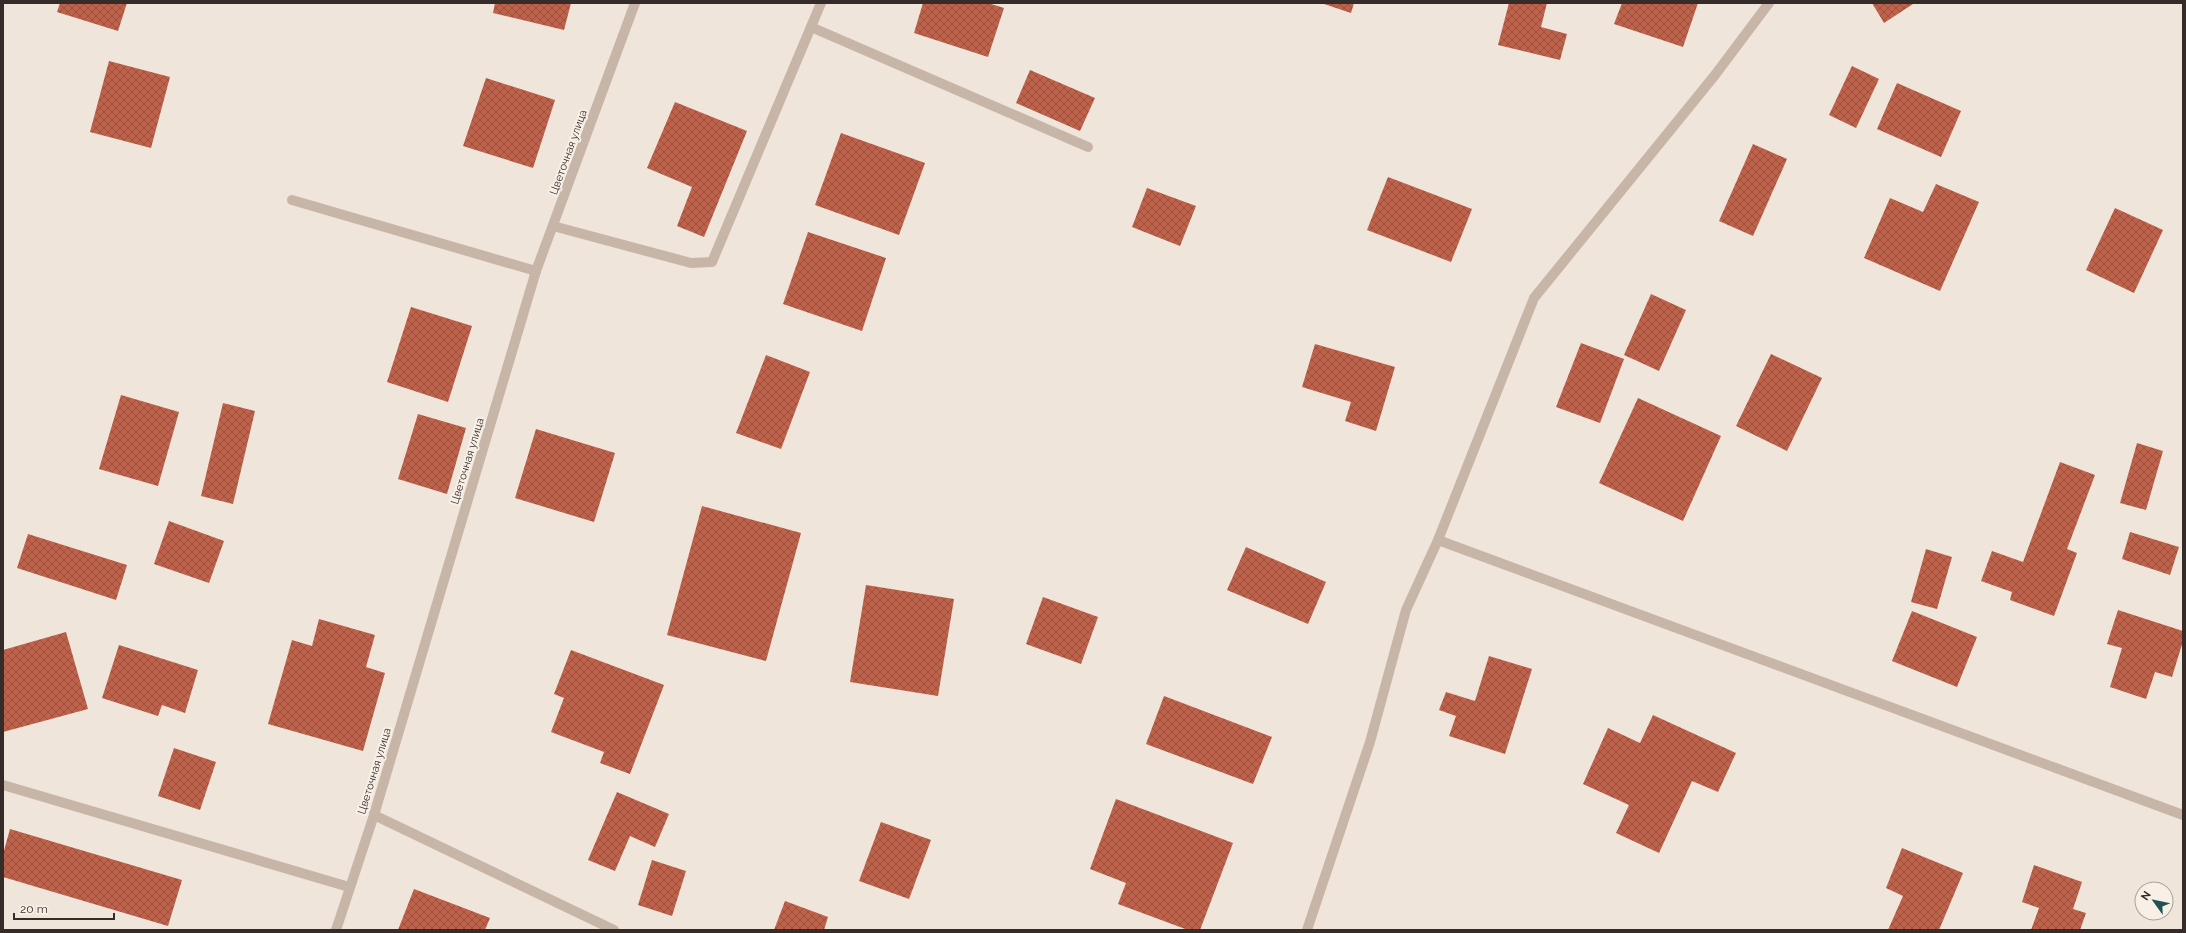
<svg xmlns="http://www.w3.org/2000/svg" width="2186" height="933" viewBox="0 0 2186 933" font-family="Raleway,sans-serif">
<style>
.building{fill:url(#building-cross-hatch)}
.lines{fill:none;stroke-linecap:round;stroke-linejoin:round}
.service{stroke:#c7b5a8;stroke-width:10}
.labels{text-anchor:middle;stroke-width:4;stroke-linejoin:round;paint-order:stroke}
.street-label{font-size:11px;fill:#352b28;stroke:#f8f0e7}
</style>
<defs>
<pattern id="building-cross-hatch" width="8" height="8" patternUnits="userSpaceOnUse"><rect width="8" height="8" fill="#be624b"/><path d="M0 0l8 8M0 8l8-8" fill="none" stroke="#9b513e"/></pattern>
</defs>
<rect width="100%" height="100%" fill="#f0e5db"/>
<g class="building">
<path d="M60,3H127L118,31L57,12Z"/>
<path d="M495,3H571L564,30L493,13Z"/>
<path d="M923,3H988L1004,8L988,57L914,33Z"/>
<path d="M1321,3H1354L1351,13Z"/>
<path d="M1509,3H1547L1541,27L1567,34L1560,60L1498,45Z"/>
<path d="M1622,3H1698L1683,47L1614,24Z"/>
<path d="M1872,3H1913V4L1884,23Z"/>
<path d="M109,61L170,77L151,148L90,132Z"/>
<path d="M1852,66L1879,79L1856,128L1829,115Z"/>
<path d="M1030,70L1095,98L1080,131L1016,103Z"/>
<path d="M486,78L555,100L533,168L463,146Z"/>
<path d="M1897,83L1961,111L1941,157L1877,129Z"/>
<path d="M675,102L747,131L704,237L677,226L692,187L647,168Z"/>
<path d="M841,133L925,163L899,235L815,205Z"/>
<path d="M1753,144L1787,159L1753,236L1719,221Z"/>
<path d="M1388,177L1472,209L1451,262L1367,230Z"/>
<path d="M1936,184L1979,202L1940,291L1864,258L1890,198L1923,212Z"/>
<path d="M1147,188L1196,206L1180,246L1132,227Z"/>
<path d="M2115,208L2163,230L2134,293L2086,270Z"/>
<path d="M808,232L886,258L862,331L783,304Z"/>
<path d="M1651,294L1686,310L1659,371L1624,355Z"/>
<path d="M411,307L472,326L448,402L387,382Z"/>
<path d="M1581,343L1624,359L1600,423L1556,407Z"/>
<path d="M1315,344L1395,367L1376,431L1345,421L1351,402L1302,387Z"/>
<path d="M1771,354L1822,378L1787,451L1736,426Z"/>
<path d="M766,355L810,372L781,449L736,433Z"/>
<path d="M121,395L179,412L158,486L99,469Z"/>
<path d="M1638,398L1721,436L1683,521L1599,483Z"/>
<path d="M223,403L255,411L233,504L201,496Z"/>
<path d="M418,414L466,428L447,494L398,479Z"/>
<path d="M536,429L615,453L594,522L515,498Z"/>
<path d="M2137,443L2163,451L2146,510L2120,503Z"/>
<path d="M2060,462L2095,475L2067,549L2077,553L2054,616L2010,600L2012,592L1981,581L1992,551L2023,562Z"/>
<path d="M702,506L801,533L766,661L667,635Z"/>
<path d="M169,521L224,541L209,583L154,564Z"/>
<path d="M2130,532L2179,547L2170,575L2122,559Z"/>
<path d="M28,534L127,565L116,600L17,568Z"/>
<path d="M1246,547L1326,582L1308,624L1227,590Z"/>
<path d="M1926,549L1952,557L1937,609L1911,602Z"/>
<path d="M866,585L954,599L938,696L850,682Z"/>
<path d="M1043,597L1098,617L1081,664L1026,644Z"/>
<path d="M2118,610L2183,631V641L2172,677L2155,672L2146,699L2110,687L2122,648L2107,644Z"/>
<path d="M1912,611L1977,637L1957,687L1892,661Z"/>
<path d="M319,619L375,635L366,667L385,673L363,751L268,724L292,640L312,646Z"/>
<path d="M66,632L88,709L3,732V650Z"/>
<path d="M119,645L198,670L185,713L162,705L158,716L102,698Z"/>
<path d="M571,650L664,685L630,774L600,763L604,752L551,732L564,698L554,694Z"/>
<path d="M1489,656L1532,669L1505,754L1449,736L1456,716L1439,710L1446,692L1475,701Z"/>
<path d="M1164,696L1272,737L1253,784L1146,744Z"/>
<path d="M1653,715L1736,753L1718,792L1692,781L1659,853L1616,833L1629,805L1583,784L1608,728L1640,743Z"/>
<path d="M174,748L216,762L200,810L158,796Z"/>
<path d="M617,792L669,814L655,847L630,836L615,871L588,860Z"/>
<path d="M1116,799L1233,843L1200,930H1188L1118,904L1126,883L1090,869Z"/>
<path d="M881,822L931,840L909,899L859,881Z"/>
<path d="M10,829L182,880L168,926L3,877V854Z"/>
<path d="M1902,848L1963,873L1939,930H1888L1903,896L1886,888Z"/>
<path d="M652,860L686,871L672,916L638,905Z"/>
<path d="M2034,865L2082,882L2073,909L2086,913L2080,930H2031L2039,908L2022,902Z"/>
<path d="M414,889L490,918L485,930H398Z"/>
<path d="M785,901L828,917L824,930H774Z"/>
</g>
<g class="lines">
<g class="service">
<path d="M811,27L1088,147"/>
<path d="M292,200L536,271"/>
<path d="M553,226L691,263L712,262L821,3"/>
<path d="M1438,540L2183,815"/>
<path d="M3,785L349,887"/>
<path d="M374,815L614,930"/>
<path d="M336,930L374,815L536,271L635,3"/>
<path d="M1307,930L1370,742L1406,610L1438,540L1534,298L1715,75L1769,3"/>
</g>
</g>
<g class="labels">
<g class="street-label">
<text transform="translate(568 152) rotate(-70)" y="4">Цветочная улица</text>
<text transform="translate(467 461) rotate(-73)" y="4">Цветочная улица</text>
<text transform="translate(374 771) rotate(-73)" y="4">Цветочная улица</text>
</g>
</g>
<rect width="2186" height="933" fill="none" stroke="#352b28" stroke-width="8"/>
<g transform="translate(2154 901) rotate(303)"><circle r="19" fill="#f8f0e7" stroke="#aaa19b"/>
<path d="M0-3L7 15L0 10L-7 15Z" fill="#205253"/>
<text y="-6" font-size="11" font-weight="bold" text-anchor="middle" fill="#352b28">N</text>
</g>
<path d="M14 913v6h100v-6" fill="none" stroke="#352b28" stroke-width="2"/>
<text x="20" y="913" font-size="12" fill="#352b28" stroke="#f8f0e7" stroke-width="3" paint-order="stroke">20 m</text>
</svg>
